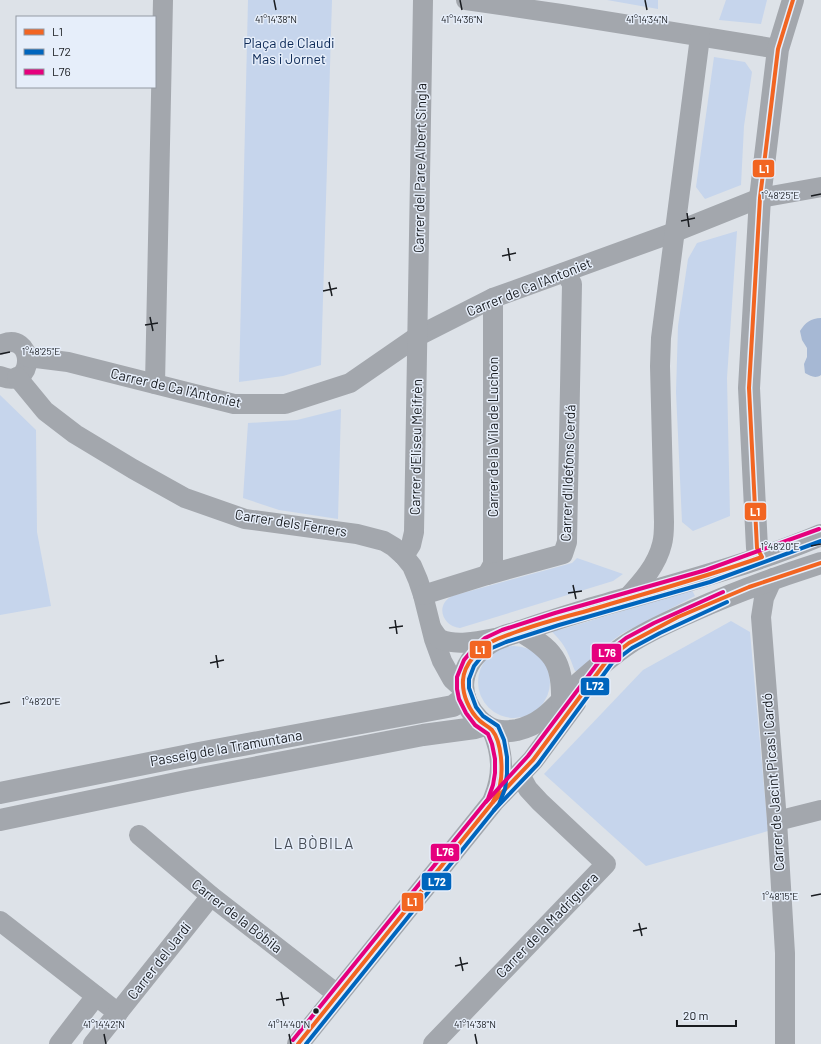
<svg xmlns="http://www.w3.org/2000/svg" width="821" height="1044" viewBox="0 0 821 1044" font-family="Barlow,sans-serif">
<style>
.green{fill:#c6d5ec}
.water{fill:#a6b8d4}
.lines{fill:none;stroke-linecap:round;stroke-linejoin:round}
.minor{stroke:#a3a7ad;stroke-width:20}
.tertiary{stroke:#a3a7ad;stroke-width:22}
.bus-1-casing{stroke:#e6eefa;stroke-width:7}
.bus-2-casing{stroke:#e6eefa;stroke-width:7}
.bus-3-casing{stroke:#e6eefa;stroke-width:7}
.bus-1{stroke:#f26522;stroke-width:4}
.bus-2{stroke:#0065bd;stroke-width:4}
.bus-3{stroke:#e5007d;stroke-width:4}
.ticks{fill:none;stroke:#191c20;stroke-width:1.5}
.bus-dot{fill:#191c20;stroke:#e6eefa;stroke-width:1.5}
.labels{text-anchor:middle;stroke-width:3;stroke-linejoin:round;paint-order:stroke}
.park-label{font-size:14px;fill:#0c2956;stroke:#e6eefa}
.street-label{font-size:14px;fill:#191c20;stroke:#e6eefa}
.neighbourhood-label{font-size:15px;letter-spacing:1px;fill:#464c55;stroke:#e6eefa}
.ticks-label{font-size:10px;text-anchor:middle;fill:#191c20;stroke:#e6eefa;stroke-width:3;stroke-linejoin:round;paint-order:stroke}
.line-badge{stroke:#e6eefa;stroke-width:1.5}
.badge-label{font-size:11px;text-anchor:middle;font-weight:bold;fill:#fff}
</style>
<rect width="100%" height="100%" fill="#dde2e8"/>
<g class="green">
<path d="M248,0H332L321,365L283,376L239,382Z"/>
<path d="M607,0H658V9Z"/>
<path d="M726,0H767L761,24L719,20Z"/>
<path d="M714,57L745,62L752,72L744,126L741,185L705,199L696,187Z"/>
<path d="M737,231L727,378L730,516L693,531L682,522L676,392L678,326L688,259L697,243Z"/>
<path d="M0,395L36,430L37,532L51,606L0,615Z"/>
<path d="M341,409L338,519L279,510L243,498L248,423L297,420Z"/>
<path d="M577,558L623,574L613,581L460,628C442,626 435,605 452,596L572,563Z"/>
<path d="M692,590L695,596L623,633L603,647L579,671H575C568,653 566,645 551,631L563,629Z"/>
<path d="M731,621L750,632L768,831L646,866L544,774L643,670Z"/>
<circle cx="514" cy="682" r="36"/>
</g>
<path class="water" d="M821,318V375C815,379 811,376 805,373L804,364L807,357V348L802,340L800,331C805,323 811,318 821,318Z"/>
<g class="lines">
<g class="minor">
<path d="M466,0L561,14L778,49"/>
<path d="M0,345C35,328 37,392 0,376"/>
<path d="M28,357L68,362L234,404H285L350,383L418,336L493,298L675,232L760,198L821,187"/>
<path d="M17,377L45,411L75,434L133,469L185,498L245,519L357,534L384,541L394,547L404,556L412,566L418,580L423,595L434,639L442,661L452,679L463,689"/>
<path d="M155,384L163,0"/>
<path d="M404,556L411,545L414,532L423,0"/>
<path d="M487,575L493,564V298"/>
<path d="M773,578L764,598L761,617L777,821L785,953V1044"/>
<path d="M423,595L487,575L563,554L567,542L572,284L568,277L563,273"/>
<path d="M627,598C642,582 657,565 662,544C664,537 664,529 664,522L660,366L661,338L700,37"/>
<path d="M432,629C434,632 437,637 440,639C457,647 484,640 501,637"/>
<path d="M777,821L821,810"/>
<path d="M139,835L211,896L337,994"/>
<path d="M0,921L118,1013"/>
<path d="M59,1044L96,996"/>
<path d="M93,1044L211,896"/>
<path d="M433,1044L606,864L540,802L528,789L523,780L521,772"/>
</g>
<g class="tertiary">
<path d="M821,535C745,567 665,587 586,610C563,617 540,624 518,632C507,635 496,638 487,645C460,664 454,695 479,720C490,731 501,733 517,730C545,724 557,704 576,686C593,671 610,656 628,644C649,630 673,620 695,610C738,591 777,577 821,563"/>
<path d="M762,557L757,548L749,388L760,198L778,49L793,0"/>
<path d="M520,631C559,653 563,666 562,710"/>
<path d="M493,730C503,754 504,775 494,799"/>
<path d="M0,793L199,753L453,706L465,697"/>
<path d="M0,820L186,781L423,735L475,728L485,725"/>
<path d="M298,1044L493,802L533,760L575,703"/>
</g>
<g class="bus-1-casing">
<g id="bus-1">
<path d="M493,802C495,797 499,791 500,785C503,771 502,742 492,730C488,726 483,724 480,721C469,711 462,694 463,680C464,664 478,650 491,642C499,638 508,635 516,632C538,624 560,618 583,612C643,594 703,578 762,557L757,548L749,388L760,198L778,49L793,0"/>
<path d="M298,1044L493,802L533,760L608,659L629,643L678,617L749,587L821,563"/>
</g>
</g>
<g class="bus-2-casing">
<g id="bus-2">
<path d="M494,810L538,764L612,663L632,648L660,633L727,602"/>
<path d="M306,1044L499,804L505,789L507,774V757L504,740L498,726L483,716L476,707L469,688V679L474,666L482,656L492,648L506,642L559,625L710,582L821,541"/>
</g>
</g>
<g class="bus-3-casing">
<g id="bus-3">
<path d="M486,802L528,756L604,655L626,638L654,623L723,592"/>
<path d="M293,1040L488,799L493,785L495,773V759L492,744L488,734L475,725L466,713L459,699L457,689V677L464,660L474,648L485,638L502,630L555,613L706,570L819,529"/>
</g>
</g>
<use href="#bus-1" class="bus-1"/>
<use href="#bus-2" class="bus-2"/>
<use href="#bus-3" class="bus-3"/>
</g>
<path class="ticks" d="M274,0L276,10M460,0L462,10M645,0L647,10M811,196L821,194M687,213L689,227M681,221L695,218M508,248L510,261M502,256L516,253M329,282L332,296M323,291L337,288M150,317L153,331M145,325L158,323M0,354L10,352M811,546L821,544M573,585L576,599M568,593L582,591M395,620L397,634M389,628L403,626M216,655L218,668M210,663L224,660M0,704L10,702M811,896L821,894M639,923L642,936M633,931L647,928M460,957L463,971M455,966L468,963M281,992L284,1006M276,1000L289,998M104,1034L106,1044M289,1034L291,1044M475,1034L477,1044"/>
<circle class="bus-dot" cx="316" cy="1011" r="3.5"/>
<g class="labels">
<g class="park-label">
<text x="289" y="48">Plaça de Claudi<tspan x="289" dy="16">Mas i Jornet</tspan></text>
</g>
<g class="street-label">
<text transform="translate(420 168) rotate(-89)" y="5">Carrer del Pare Albert Singla</text>
<text transform="translate(529 287) rotate(-22)" y="5">Carrer de Ca l'Antoniet</text>
<text transform="translate(176 388) rotate(13)" y="5">Carrer de Ca l'Antoniet</text>
<text transform="translate(493 437) rotate(-90)" y="5">Carrer de la Vila de Luchon</text>
<text transform="translate(416 447) rotate(-89)" y="5">Carrer d'Eliseu Meifrèn</text>
<text transform="translate(568 473) rotate(-88)" y="5">Carrer d'Ildefons Cerdá</text>
<text transform="translate(291 523) rotate(9)" y="5">Carrer dels Ferrers</text>
<text transform="translate(226 748) rotate(-10)" y="5">Passeig de la Tramuntana</text>
<text transform="translate(773 782) rotate(-94)" y="5">Carrer de Jacint Picas i Cardó</text>
<text transform="translate(237 916) rotate(38)" y="5">Carrer de la Bòbila</text>
<text transform="translate(547 925) rotate(-46)" y="5">Carrer de la Madriguera</text>
<text transform="translate(159 961) rotate(-52)" y="5">Carrer del Jardí</text>
</g>
<g class="neighbourhood-label">
<text x="314" y="849">LA BÒBILA</text>
</g>
</g>
<g class="ticks-label">
<text x="462" y="23">41°14'36"N</text>
<text x="647" y="23">41°14'34"N</text>
<text x="276" y="23">41°14'38"N</text>
<text x="780" y="199">1°48'25"E</text>
<text x="41" y="355">1°48'25"E</text>
<text x="780" y="550">1°48'20"E</text>
<text x="41" y="705">1°48'20"E</text>
<text x="780" y="900">1°48'15"E</text>
<text x="104" y="1028">41°14'42"N</text>
<text x="289" y="1028">41°14'40"N</text>
<text x="475" y="1028">41°14'38"N</text>
</g>
<g class="line-badge">
<rect x="752" y="159" width="23" height="19" rx="4" fill="#f26522"/>
<rect x="744" y="502" width="23" height="19" rx="4" fill="#f26522"/>
<rect x="469" y="640" width="23" height="19" rx="4" fill="#f26522"/>
<rect x="591" y="643" width="31" height="20" rx="4" fill="#e5007d"/>
<rect x="580" y="677" width="30" height="19" rx="4" fill="#0065bd"/>
<rect x="430" y="843" width="30" height="19" rx="4" fill="#e5007d"/>
<rect x="421" y="872" width="31" height="19" rx="4" fill="#0065bd"/>
<rect x="401" y="892" width="23" height="20" rx="4" fill="#f26522"/>
</g>
<g class="badge-label">
<text x="764" y="173">L1</text>
<text x="755" y="516">L1</text>
<text x="480" y="654">L1</text>
<text x="607" y="657">L76</text>
<text x="595" y="690">L72</text>
<text x="445" y="856">L76</text>
<text x="437" y="886">L72</text>
<text x="412" y="906">L1</text>
</g>
<rect x="16" y="16" width="140" height="72" fill="#e6eefa" stroke="#949aa3"/>
<rect x="24" y="29" width="20" height="6" fill="#f26522" stroke="#949aa3"/>
<text x="52" y="36" font-size="12" fill="#191c20">L1</text>
<rect x="24" y="49" width="20" height="6" fill="#0065bd" stroke="#949aa3"/>
<text x="52" y="56" font-size="12" fill="#191c20">L72</text>
<rect x="24" y="69" width="20" height="6" fill="#e5007d" stroke="#949aa3"/>
<text x="52" y="76" font-size="12" fill="#191c20">L76</text>
<path d="M677 1020v6h59v-6" fill="none" stroke="#191c20" stroke-width="2"/>
<text x="683" y="1020" font-size="12" fill="#191c20" stroke="#e6eefa" stroke-width="3" paint-order="stroke">20 m</text>
</svg>
